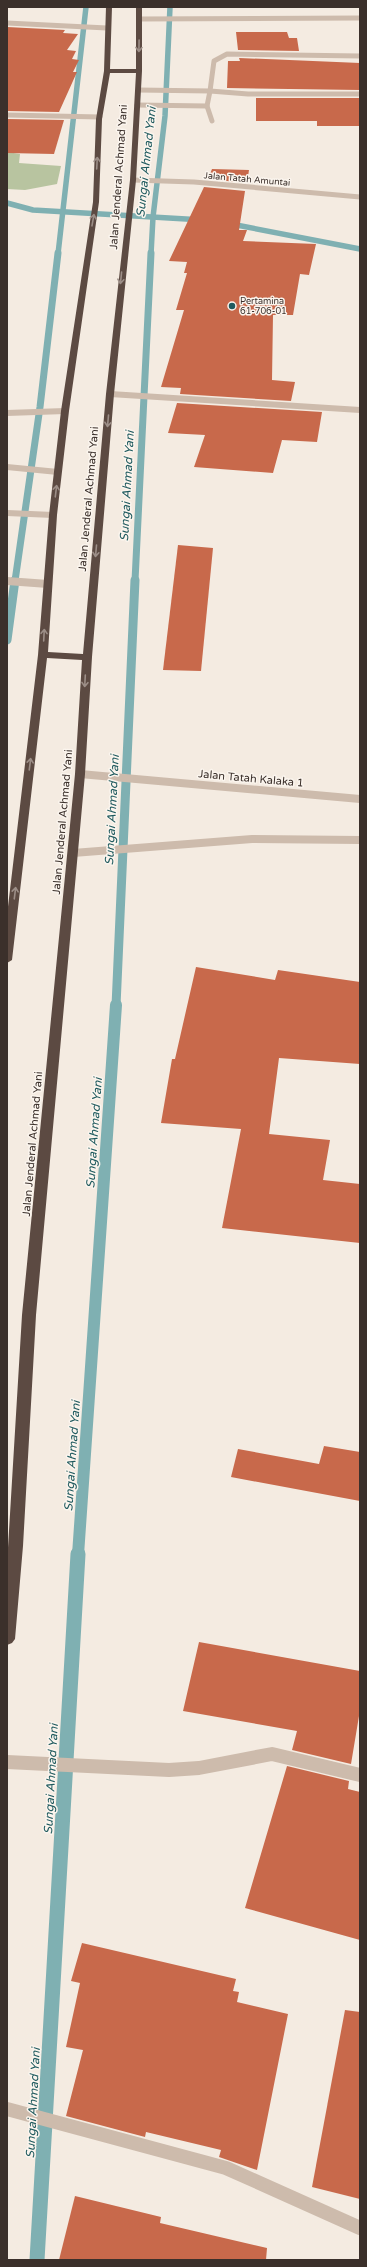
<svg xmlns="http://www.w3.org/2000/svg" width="367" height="2267" viewBox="0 0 367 2267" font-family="'Varela Round',sans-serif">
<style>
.green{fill:#b8c4a0}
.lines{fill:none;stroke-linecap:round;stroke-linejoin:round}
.stream-far4{stroke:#7fb0b2;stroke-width:5.5}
.stream-far3{stroke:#7fb0b2;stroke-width:7}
.stream-far2{stroke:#7fb0b2;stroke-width:9}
.stream-far1{stroke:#7fb0b2;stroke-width:12}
.stream{stroke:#7fb0b2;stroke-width:15}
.building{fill:#c8694b}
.lane-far3{stroke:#cdbbac;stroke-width:5}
.lane-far2{stroke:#cdbbac;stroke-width:6}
.lane-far1{stroke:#cdbbac;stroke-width:8}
.lane{stroke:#cdbbac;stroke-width:14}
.street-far2{stroke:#cdbbac;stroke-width:5}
.street-far1{stroke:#cdbbac;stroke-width:6}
.street{stroke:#cdbbac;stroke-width:8}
.highway{fill:#5c4a42;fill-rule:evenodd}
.oneway{stroke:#9c8e87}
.poi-dot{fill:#1f5a5e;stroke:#fbf5ee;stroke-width:1.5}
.labels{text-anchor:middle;stroke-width:3;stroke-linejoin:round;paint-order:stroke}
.far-street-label{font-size:9px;fill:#3b302b;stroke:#fbf5ee}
.far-poi-label{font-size:9px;fill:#3b302b;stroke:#fbf5ee;text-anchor:start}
.street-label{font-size:11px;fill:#3b302b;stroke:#fbf5ee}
.water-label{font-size:12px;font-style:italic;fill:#1f5a5e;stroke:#fbf5ee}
</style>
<rect width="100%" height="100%" fill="#f4ebe1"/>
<path class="green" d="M7,152L20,154L19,163L61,166L57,184L25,190L7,189Z"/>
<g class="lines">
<g class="stream-far4">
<path d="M7,203L33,210L203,220"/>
<path d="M226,223L360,249"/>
<path d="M58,254L86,7"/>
<path d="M151,254L153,217L165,116L170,7"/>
</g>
<g class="stream-far3">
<path d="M15,581L40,407L58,253"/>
<path d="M135,581L151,253"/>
</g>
<g class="stream-far2">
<path d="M7,640L15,580"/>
<path d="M116,1006L135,580"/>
</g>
<path class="stream-far1" d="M78,1555L116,1005"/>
<path class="stream" d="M37,2260L78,1554"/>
</g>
<g class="building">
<path d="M7,27L65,30L63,33L78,34L67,50L76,51L72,59L79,60L73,72H77L59,112L7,111Z"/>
<path d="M236,32H287L289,38H297L299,51L238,50Z"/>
<path d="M239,58L360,63V90L227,88L228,61H240Z"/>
<path d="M256,98H360V126H317V121H256Z"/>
<path d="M7,119L64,120L54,154L7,153Z"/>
<path d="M212,169L249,170L247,183L208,179Z"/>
<path d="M204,187L245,191L239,230H247L243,241L316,244L309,275L300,274L293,315H273L272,380L295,382L291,401L180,394L181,388L161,387L184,310H176L187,273H184L187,262L169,261Z"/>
<path d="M177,403L322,412L317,442L282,440L273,473L194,467L205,435L168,433Z"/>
<path d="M178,545L213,548L201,671L163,670Z"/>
<path d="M196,967L275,980L278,970L360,982V1064L279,1058L269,1134L330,1140L323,1180L360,1184V1243L222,1228L241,1129L161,1123L172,1059H175Z"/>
<path d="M324,1446L360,1452V1501L231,1477L238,1449L319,1464Z"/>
<path d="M199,1642L360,1671V1710L351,1764L292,1750L297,1731L183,1711Z"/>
<path d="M287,1766L349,1781L348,1789L360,1792V1940L245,1908Z"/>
<path d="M82,1943L236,1979L233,1991L239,1992L237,2002L288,2014L257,2170L219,2157L221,2150L146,2132L145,2137L66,2116L83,2050L66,2047L80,1983L71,1981Z"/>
<path d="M345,2010L360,2012V2199L312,2187Z"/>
<path d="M75,2196L161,2217L160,2223L267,2248L266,2260H59Z"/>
</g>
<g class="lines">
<g class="lane-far3">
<path d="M139,19L360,18"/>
<path d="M138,90L210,91L214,61L227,54L360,56"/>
<path d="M137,105L207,106"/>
<path d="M212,121L207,106L210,91L248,94H360"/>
</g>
<g class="lane-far2">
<path d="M110,394L360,410"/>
<path d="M7,413L65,411"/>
</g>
<path class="lane-far1" d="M73,853L252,839L360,840"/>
<g class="lane">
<path d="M7,1762L169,1770L199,1768L272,1754L360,1775"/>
<path d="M7,2109L226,2168L360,2228"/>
</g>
<g class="street-far2">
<path d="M7,23L107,28"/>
<path d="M7,115L100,117"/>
<path d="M133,180L194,182L360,197"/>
</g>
<g class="street-far1">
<path d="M7,467L58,472"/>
<path d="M7,513L53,515"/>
<path d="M7,581H10"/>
</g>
<g class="street">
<path d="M7,581L48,584"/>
<path d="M80,774L360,799"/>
</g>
<path class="highway" d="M106,7H112L110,69H136V7H142V71L136,180L114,394L92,657L85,774L36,1315L23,1546L15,1639L12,1643L7,1645V1564L22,1315L75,774L82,660L47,658L12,960L7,963V915L38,655L49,515L61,411L93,202L96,119L104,71ZM110,73H136L130,180L106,394L83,654L48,652L57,515L69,411L99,202L102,119Z"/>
</g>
<defs><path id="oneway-shaft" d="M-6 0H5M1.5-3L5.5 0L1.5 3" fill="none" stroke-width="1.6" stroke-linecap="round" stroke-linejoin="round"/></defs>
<g class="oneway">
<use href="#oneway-shaft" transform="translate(139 46) rotate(91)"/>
<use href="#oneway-shaft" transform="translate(97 163) rotate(-87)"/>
<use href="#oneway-shaft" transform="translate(93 220) rotate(-80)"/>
<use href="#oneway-shaft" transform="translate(121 278) rotate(96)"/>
<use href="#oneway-shaft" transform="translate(108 421) rotate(95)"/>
<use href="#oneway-shaft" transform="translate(56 491) rotate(-83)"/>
<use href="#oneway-shaft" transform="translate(96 551) rotate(95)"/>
<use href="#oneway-shaft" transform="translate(44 635) rotate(-87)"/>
<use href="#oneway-shaft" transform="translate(85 681) rotate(93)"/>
<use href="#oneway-shaft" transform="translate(30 764) rotate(-83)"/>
<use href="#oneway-shaft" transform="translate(15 893) rotate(-83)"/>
</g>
<circle class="poi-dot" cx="232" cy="306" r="4"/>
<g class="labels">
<g class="far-street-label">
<text transform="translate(247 179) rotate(5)" y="3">Jalan Tatah Amuntai</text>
</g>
<g class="far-poi-label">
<text x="240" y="304">Pertamina<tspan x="240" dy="10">61-706-01</tspan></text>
</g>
<g class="street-label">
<text transform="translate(118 177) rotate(-86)" y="4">Jalan Jenderal Achmad Yani</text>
<text transform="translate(88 499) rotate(-85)" y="4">Jalan Jenderal Achmad Yani</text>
<text transform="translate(251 778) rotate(5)" y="4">Jalan Tatah Kalaka 1</text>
<text transform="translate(62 822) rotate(-85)" y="4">Jalan Jenderal Achmad Yani</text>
<text transform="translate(32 1144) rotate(-85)" y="4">Jalan Jenderal Achmad Yani</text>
</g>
<g class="water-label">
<text transform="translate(146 162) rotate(-84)" y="4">Sungai Ahmad Yani</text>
<text transform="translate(127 486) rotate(-87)" y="4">Sungai Ahmad Yani</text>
<text transform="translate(112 810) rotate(-87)" y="4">Sungai Ahmad Yani</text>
<text transform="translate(94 1133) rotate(-86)" y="4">Sungai Ahmad Yani</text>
<text transform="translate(72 1456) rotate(-86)" y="4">Sungai Ahmad Yani</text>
<text transform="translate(51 1779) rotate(-87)" y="4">Sungai Ahmad Yani</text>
<text transform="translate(33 2103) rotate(-87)" y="4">Sungai Ahmad Yani</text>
</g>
</g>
<rect width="367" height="2267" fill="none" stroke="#3b302b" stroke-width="16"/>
</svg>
